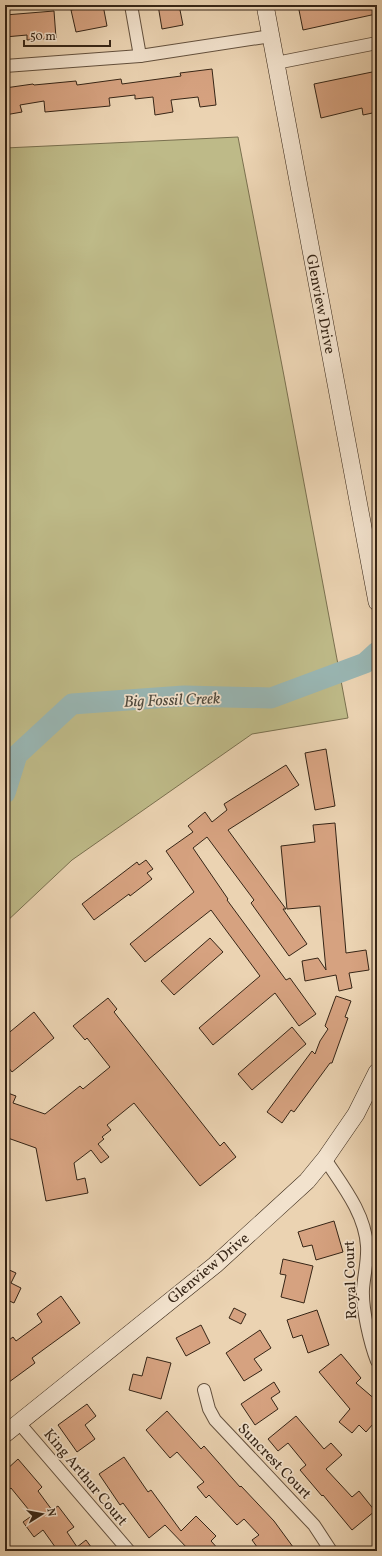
<svg xmlns="http://www.w3.org/2000/svg" width="382" height="1556" viewBox="0 0 382 1556" font-family="Vollkorn,serif">
<style>
.green{fill:#beba88;stroke:#7a704f}
.lines{fill:none;stroke-linecap:round;stroke-linejoin:round}
.river{stroke:#99b6b3;stroke-width:21}
.building{fill:#d6a280;stroke:#362516}
.minor-casing{stroke:#63503d;stroke-width:14}
.secondary-casing{stroke:#362516;stroke-width:18}
.minor{stroke:#f2e2cd;stroke-width:12}
.secondary{stroke:#f2e2cd;stroke-width:17}
.labels{text-anchor:middle;stroke-width:3.5;stroke-linejoin:round;paint-order:stroke}
.street-label{font-size:15px;fill:#362516;stroke:#f2e2cd}
.water-label{font-size:16px;font-style:italic;fill:#4f493d;stroke:#f2e2cd}
</style>
<rect width="100%" height="100%" fill="#ebd3b2"/>
<filter id="stains"><feTurbulence type="fractalNoise" baseFrequency=".005" numOctaves="4"/><feColorMatrix values="0 0 0 0 .2 0 0 0 0 .09 0 0 0 0 .02 0 0 0 .5 -.17"/></filter>
<radialGradient id="worn" r=".72"><stop offset=".6" stop-color="#630" stop-opacity="0"/><stop offset="1" stop-color="#630" stop-opacity=".3"/></radialGradient>
<path class="green" d="M238,137L284,376L348,718L252,734L72,860L5,923V148Z"/>
<g class="lines">
<path class="river" d="M5,793L17,755L72,704L184,696L271,698L365,663L377,652"/>
</g>
<g class="building">
<path d="M98,5H103L107,26L76,32L71,10Z"/>
<path d="M158,5H179L183,25L162,29Z"/>
<path d="M298,5H374L376,14L303,30Z"/>
<path d="M54,11L56,38L27,40V35L5,37V15Z"/>
<path d="M212,69L216,105L200,107L198,97L171,100L173,112L155,115L153,97L135,99V95L109,98L110,106L45,112L44,101L20,105L22,112L5,115V88L33,84L34,85L76,81L77,85L121,79L122,84L181,76L180,73Z"/>
<path d="M377,71V112L363,115L362,108L321,118L314,84Z"/>
<path d="M326,749L335,806L315,810L305,753Z"/>
<path d="M286,765L299,785L228,830L286,909H283L307,944L289,956L251,903L254,900L207,837L193,848L228,899L227,900L286,980L290,978L316,1014L299,1026L275,993L213,1045L199,1028L260,976L211,910L145,962L130,944L194,892L166,851L193,832L188,826L205,812L212,822L227,810L224,804Z"/>
<path d="M335,823L346,953L366,950L369,970L349,973L352,988L339,991L336,975L305,981L302,961L318,958L326,970L320,906L287,909L281,846L315,842L313,825Z"/>
<path d="M146,860L153,869L147,873L152,879L130,896L129,894L94,920L82,904L137,862L139,865Z"/>
<path d="M210,938L223,952L174,995L161,981Z"/>
<path d="M336,996L351,1001L345,1017L348,1018L332,1063H330L294,1112L291,1110L282,1123L267,1112L312,1051L315,1054L320,1041L328,1029L325,1026Z"/>
<path d="M108,998L117,1009L114,1012L220,1146L224,1142L236,1157L200,1186L134,1103L107,1125L111,1130L102,1137L104,1139L98,1144L109,1157L101,1163L91,1150L74,1163L77,1180L85,1178L88,1193L46,1201L36,1148L5,1137V1092L16,1096L13,1103L45,1114L80,1086L83,1089L110,1067L87,1038L85,1040L73,1026Z"/>
<path d="M34,1012L54,1038L12,1072L5,1063V1036Z"/>
<path d="M292,1027L306,1044L252,1090L238,1074Z"/>
<path d="M334,1221L343,1252L316,1260L312,1245L303,1247L298,1232Z"/>
<path d="M283,1259L313,1266L304,1303L281,1297L286,1275L280,1274Z"/>
<path d="M5,1268L16,1273L11,1283L21,1288L14,1303L5,1299Z"/>
<path d="M61,1296L80,1323L32,1358L35,1363L5,1385V1343L13,1337L16,1341L42,1322L37,1314Z"/>
<path d="M234,1308L246,1314L241,1324L229,1318Z"/>
<path d="M317,1310L329,1345L308,1353L302,1335L293,1338L287,1320Z"/>
<path d="M201,1325L210,1343L186,1356L176,1338Z"/>
<path d="M260,1330L271,1348L254,1359L262,1370L244,1381L226,1353Z"/>
<path d="M341,1354L361,1378L356,1383L377,1401V1428L373,1424L366,1432L359,1425L352,1433L339,1422L350,1409L319,1372Z"/>
<path d="M147,1357L171,1363L161,1399L129,1390L133,1374L142,1376Z"/>
<path d="M274,1382L280,1392L271,1398L278,1409L255,1425L241,1404Z"/>
<path d="M87,1404L96,1416L85,1425L95,1439L77,1452L58,1425Z"/>
<path d="M167,1411L201,1449L204,1446L240,1487L241,1486L274,1521L296,1551H260L252,1540L259,1535L244,1519L237,1525L209,1495L206,1498L197,1487L204,1482L177,1452L170,1458L146,1430Z"/>
<path d="M296,1416L324,1449L331,1443L342,1455L326,1469L352,1497L359,1491L375,1511L352,1530L323,1495L322,1496L300,1470L306,1465L288,1443L278,1451L268,1439Z"/>
<path d="M124,1457L148,1492L151,1490L181,1531L196,1516L216,1536L211,1541L220,1551H190L165,1525L149,1538L123,1503L120,1505L99,1474Z"/>
<path d="M18,1459L42,1487L38,1491L52,1510L58,1506L74,1527L67,1532L77,1547L86,1540L94,1551H58L43,1530L34,1537L23,1522L33,1515L11,1488L5,1493V1471Z"/>
</g>
<g class="lines">
<g class="minor-casing">
<g id="minor">
<path d="M131,5L140,56"/>
<path d="M276,63L377,43"/>
<path d="M5,66L140,56L271,36"/>
<path d="M325,1159C342,1185 365,1213 367,1246C368,1260 364,1275 363,1289C362,1309 370,1343 377,1361"/>
<path d="M204,1390L209,1409L215,1420L314,1525L331,1551"/>
<path d="M19,1423L129,1551"/>
</g>
</g>
<g class="secondary-casing">
<g id="secondary">
<path d="M265,5L377,602"/>
<path d="M5,1434L215,1265L307,1181L325,1159L356,1114L377,1072"/>
</g>
</g>
<use href="#minor" class="minor"/>
<use href="#secondary" class="secondary"/>
</g>
<g class="labels">
<g class="street-label">
<text transform="translate(321 304) rotate(79)" y="5">Glenview Drive</text>
<text transform="translate(208 1268) rotate(-40)" y="5">Glenview Drive</text>
<text transform="translate(350 1280) rotate(-92)" y="5">Royal Court</text>
<text transform="translate(275 1461) rotate(46)" y="5">Suncrest Court</text>
<text transform="translate(86 1477) rotate(50)" y="5">King Arthur Court</text>
</g>
<g class="water-label">
<text transform="translate(172 699) rotate(-2)" y="6">Big Fossil Creek</text>
</g>
</g>
<rect width="382" height="1556" fill="none" stroke="#ebd3b2" stroke-width="20"/>
<rect x="6" y="6" width="370" height="1544" fill="none" stroke="#362516" stroke-width="2"/>
<rect x="10" y="10" width="362" height="1536" fill="none" stroke="#362516"/>
<g transform="translate(42 1514) rotate(79)" stroke="#f2e2cd" stroke-width="3" paint-order="stroke">
<path d="M0-3L7 15L0 10L-7 15Z" fill="#362516"/>
<text y="-6" font-size="11" font-weight="bold" text-anchor="middle" fill="#362516">N</text>
</g>
<path d="M24 40v6h86v-6" fill="none" stroke="#362516" stroke-width="2"/>
<text x="30" y="40" font-size="12" fill="#362516" stroke="#f2e2cd" stroke-width="3" paint-order="stroke">50 m</text>
<rect width="100%" height="100%" filter="url(#stains)"/>
<rect width="100%" height="100%" fill="url(#worn)"/>
</svg>
